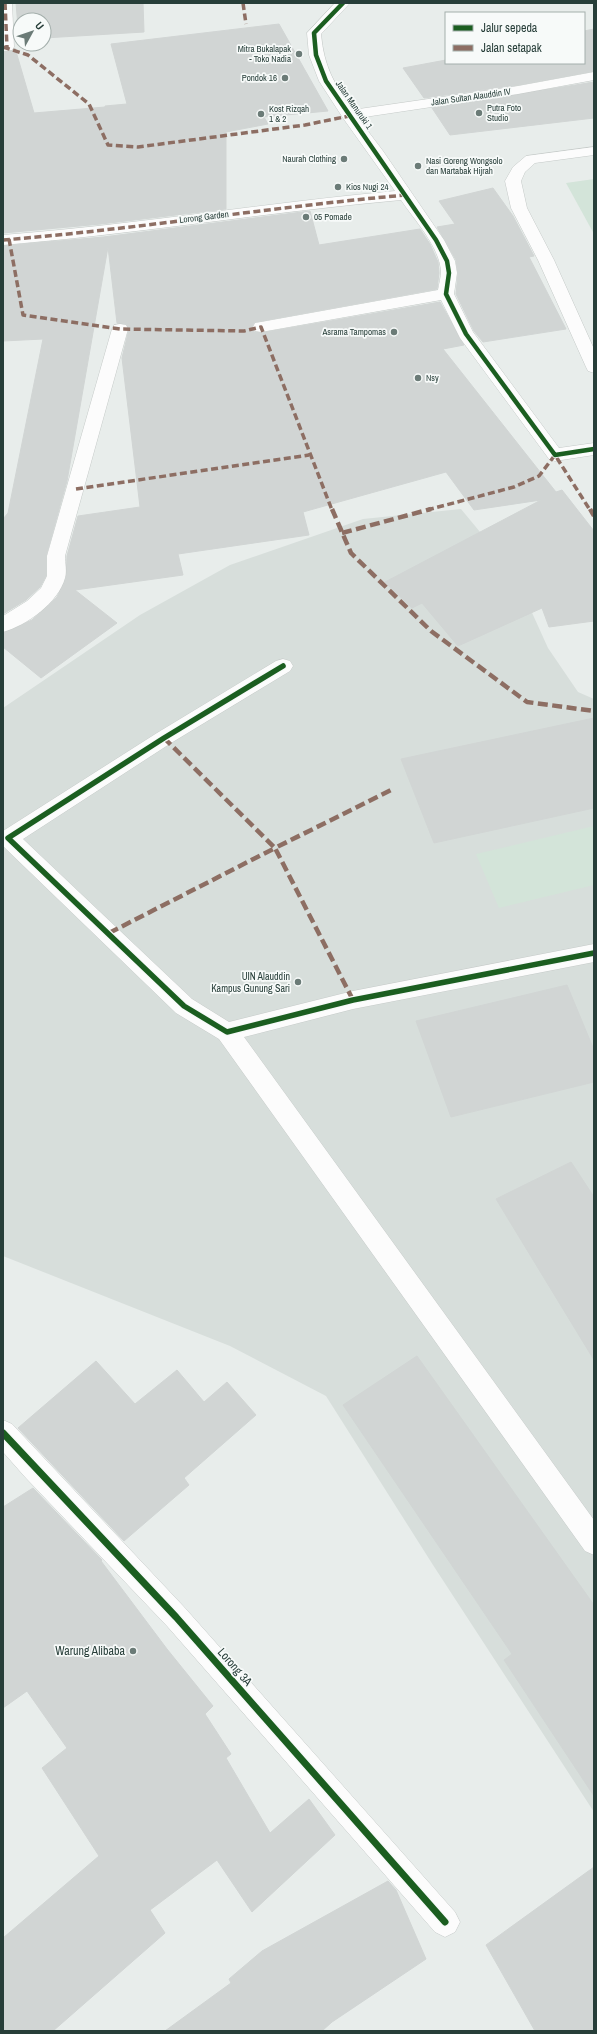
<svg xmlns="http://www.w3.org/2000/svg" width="597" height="2034" viewBox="0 0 597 2034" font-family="'Archivo Narrow',sans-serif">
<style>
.built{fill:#d7dedb}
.green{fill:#d3e4d9}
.building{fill:#d1d5d4;stroke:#d1d5d4}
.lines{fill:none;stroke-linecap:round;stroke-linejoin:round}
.minor-casing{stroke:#c5cac8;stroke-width:1}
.minor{fill:#fcfcfc;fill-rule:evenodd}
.quiet-far1{stroke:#8d6e63;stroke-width:3.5;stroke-dasharray:7 3.5;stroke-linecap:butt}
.quiet{stroke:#8d6e63;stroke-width:4.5;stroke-dasharray:10 4.5;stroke-linecap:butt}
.cycleway-far2-casing{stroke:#f7faf9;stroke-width:6}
.cycleway-far1-casing{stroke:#f7faf9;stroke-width:8}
.cycleway-casing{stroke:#f7faf9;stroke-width:10}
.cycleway-far2{stroke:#1b5e20;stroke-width:4.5}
.cycleway-far1{stroke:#1b5e20;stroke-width:5.5}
.cycleway{stroke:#1b5e20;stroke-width:7}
.poi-dot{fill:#6b7b77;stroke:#f7faf9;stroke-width:1.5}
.labels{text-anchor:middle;stroke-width:3.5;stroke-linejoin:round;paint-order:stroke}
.far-poi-label{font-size:9px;fill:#273e39;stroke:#f7faf9;text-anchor:start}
.far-street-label{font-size:9px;fill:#273e39;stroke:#f7faf9}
.poi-label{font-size:10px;fill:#273e39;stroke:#f7faf9;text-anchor:end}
.near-poi-label{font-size:12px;fill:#273e39;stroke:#f7faf9;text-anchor:end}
.near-street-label{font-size:12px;fill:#273e39;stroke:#f7faf9}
</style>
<rect width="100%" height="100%" fill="#e8edeb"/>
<path class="built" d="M461,509L514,573L548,648L578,692L594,699V1812L433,1565L326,1396L230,1346L3,1256V708L140,615L230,565L363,519Z"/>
<g class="green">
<path d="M594,179V234L566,183Z"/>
<path d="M594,826V885L499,908L476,854Z"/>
</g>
<g class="building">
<path d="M16,3H143L144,32L44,38V20H20L19,39Z"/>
<path d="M279,24L328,111L264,117L268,124L226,132V209L101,224L3,233V52L12,51L15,48L34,113L105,107V106L127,104L111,44Z"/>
<path d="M594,29V71L518,85L424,98L403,68L446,60V63H584V31Z"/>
<path d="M594,82V118L450,135L432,108Z"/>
<path d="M493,188L513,216L534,256L529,257L566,329L483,342L474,331L456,294L458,273L456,260L437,227L455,224L439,201Z"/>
<path d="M310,211L319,245L420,229L430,244L438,262L439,273L437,289L255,322L252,326L254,332L261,333L440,302L464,345L443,349L556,492L562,490L594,531V621L549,627L542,608L458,646L422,603L412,608L385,582L541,500L474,510L446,472L303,512L309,535L178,554L183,575L75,590L117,623L41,678L3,647V633L32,620L57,597L66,578L67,556L78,516L140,507L122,358L129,329L126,324L117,323L108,247L67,481L46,556V576L40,587L26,600L3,614V519L8,513L43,339L3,341V246L103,237Z"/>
<path d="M594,718V808L434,843L401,759Z"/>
<path d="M567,985L594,1050V1082L451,1117L416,1021Z"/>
<path d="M571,1162L594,1197V1360L496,1199Z"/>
<path d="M417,1356L594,1605V1796L504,1660L512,1654L343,1405Z"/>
<path d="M96,1361L135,1404L177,1370L204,1402L227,1382L256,1415L184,1478L189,1485L124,1541L18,1428Z"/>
<path d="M33,1488L102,1560L101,1561L167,1649L213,1706L205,1714L231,1754L226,1758L270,1833L309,1799L335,1835L252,1912L217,1860L150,1910L165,1933L53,2031H3V1938L99,1856L42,1768L67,1748L27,1691L3,1708V1507Z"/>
<path d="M594,1867V2031H535L486,1945Z"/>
<path d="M388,1881L396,1890L426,1959L332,2022L322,2031H165L231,1983L229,1979L262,1951Z"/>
</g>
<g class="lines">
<g class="minor-casing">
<g id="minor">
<path d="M3,3H12L14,47L12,50L3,51Z"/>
<path d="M335,3H350L321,34C324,67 334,83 352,110L518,86L594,72V80L518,94L358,118L383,151L444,240L455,261L457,273L454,294L473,332L559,448L594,443V455L555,461L549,459L460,338L441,300L261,332L255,331L253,327L255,323L261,322L438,290C439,284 441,277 441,271C439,246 415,221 401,200C268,212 136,234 3,245V235C134,225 264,203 395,191L343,118L319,81L309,55L307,33Z"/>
<path d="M594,147V155L535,163L525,172L521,181L527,208L554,260L594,349V373L588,371L586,367L538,260L511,208L505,181L513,167L526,156Z"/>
<path d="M120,324L126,325L128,329L65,556C65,563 67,571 65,578C58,603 27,625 3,632V616L27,601L41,588L47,576V556L112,329L114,325Z"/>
<path d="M283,659L290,661L293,666L290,671L171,743L23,839L192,999L229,1022L353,991L594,944V962L353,1009L244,1037L594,1520V1555L585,1551L219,1039L176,1013L3,846V831L157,733L276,661Z"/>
<path d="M3,1420L12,1424L185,1608L455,1912L460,1922L455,1932L445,1937L435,1932L167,1626L25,1477L3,1452Z"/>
</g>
</g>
<use href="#minor" class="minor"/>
<g class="quiet-far1">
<path d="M5,3L7,47"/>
<path d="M243,3L246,24"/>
<path d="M3,47L28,55L89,104L108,145L138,147L305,125L349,116"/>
<path d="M9,239L23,315L120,329L244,331L261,327L332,510"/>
<path d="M3,240C138,229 271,207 406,195"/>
<path d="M76,489L309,455"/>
<path d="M427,510L514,487L539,476L555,455L590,510"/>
</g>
<g class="quiet">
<path d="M332,509L351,553L431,631L527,702L594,711"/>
<path d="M590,509L594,516"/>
<path d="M342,533L431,509"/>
<path d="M109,933L275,848L164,738"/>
<path d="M353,1000L275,848L391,790"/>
</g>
<g class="cycleway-far2-casing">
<path id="cycleway-far2" d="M343,3L314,33L316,55L326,81L436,240L447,261L449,273L446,294L466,334L555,455L594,449"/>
</g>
<g class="cycleway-far1-casing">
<path id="cycleway-far1" d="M283,666L164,738L8,838L184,1006L227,1032L353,1000L594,953"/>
</g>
<g class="cycleway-casing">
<path id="cycleway" d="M3,1433L176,1617L445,1922"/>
</g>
<use href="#cycleway-far2" class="cycleway-far2"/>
<use href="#cycleway-far1" class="cycleway-far1"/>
<use href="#cycleway" class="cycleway"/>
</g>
<g class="poi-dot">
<circle cx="299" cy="54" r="4"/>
<circle cx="285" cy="78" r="4"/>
<circle cx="479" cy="113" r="4"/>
<circle cx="261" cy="114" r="4"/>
<circle cx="344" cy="159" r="4"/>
<circle cx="418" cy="166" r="4"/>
<circle cx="338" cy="187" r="4"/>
<circle cx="306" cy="217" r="4"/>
<circle cx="394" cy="332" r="4"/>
<circle cx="418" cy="378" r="4"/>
<circle cx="298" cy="982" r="4"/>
<circle cx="133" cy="1651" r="4"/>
</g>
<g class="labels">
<g class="far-poi-label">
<text x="291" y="52" text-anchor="end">Mitra Bukalapak<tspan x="291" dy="10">- Toko Nadia</tspan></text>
<text x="277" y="81" text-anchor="end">Pondok 16</text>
<text x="487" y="111">Putra Foto<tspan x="487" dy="10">Studio</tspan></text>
<text x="269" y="112">Kost Rizqah<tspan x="269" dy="10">1 &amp; 2</tspan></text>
<text x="336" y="162" text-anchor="end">Naurah Clothing</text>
<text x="426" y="164">Nasi Goreng Wongsolo<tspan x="426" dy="10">dan Martabak Hijrah</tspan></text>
<text x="346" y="190">Kios Nugi 24</text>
<text x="314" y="220">05 Pomade</text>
<text x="386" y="335" text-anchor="end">Asrama Tampomas</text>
<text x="426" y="381">Nsy</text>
</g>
<g class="far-street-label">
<text transform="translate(471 97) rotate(-8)" y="3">Jalan Sultan Alauddin IV</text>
<text transform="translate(354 105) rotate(55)" y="3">Jalan Manuruki 1</text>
<text transform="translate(204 217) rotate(-7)" y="3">Lorong Garden</text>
</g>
<g class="poi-label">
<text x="290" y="980">UIN Alauddin<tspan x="290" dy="12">Kampus Gunung Sari</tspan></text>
</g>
<g class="near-poi-label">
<text x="125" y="1655">Warung Alibaba</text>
</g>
<g class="near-street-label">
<text transform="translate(235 1667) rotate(49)" y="4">Lorong 3A</text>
</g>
</g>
<rect width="597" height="2034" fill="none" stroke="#273e39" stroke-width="8"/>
<rect x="445" y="12" width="140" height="52" fill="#f7faf9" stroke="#a4afac"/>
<rect x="453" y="25" width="20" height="6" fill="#1b5e20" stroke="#a4afac"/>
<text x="481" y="32" font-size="12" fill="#273e39">Jalur sepeda</text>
<rect x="453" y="45" width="20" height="6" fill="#8d6e63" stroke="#a4afac"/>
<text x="481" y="52" font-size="12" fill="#273e39">Jalan setapak</text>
<g transform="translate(32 32) rotate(50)"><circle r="19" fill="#f7faf9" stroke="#a4afac"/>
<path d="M0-3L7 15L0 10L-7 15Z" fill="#6b7b77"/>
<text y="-6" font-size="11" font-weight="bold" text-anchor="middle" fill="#273e39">U</text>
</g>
</svg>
